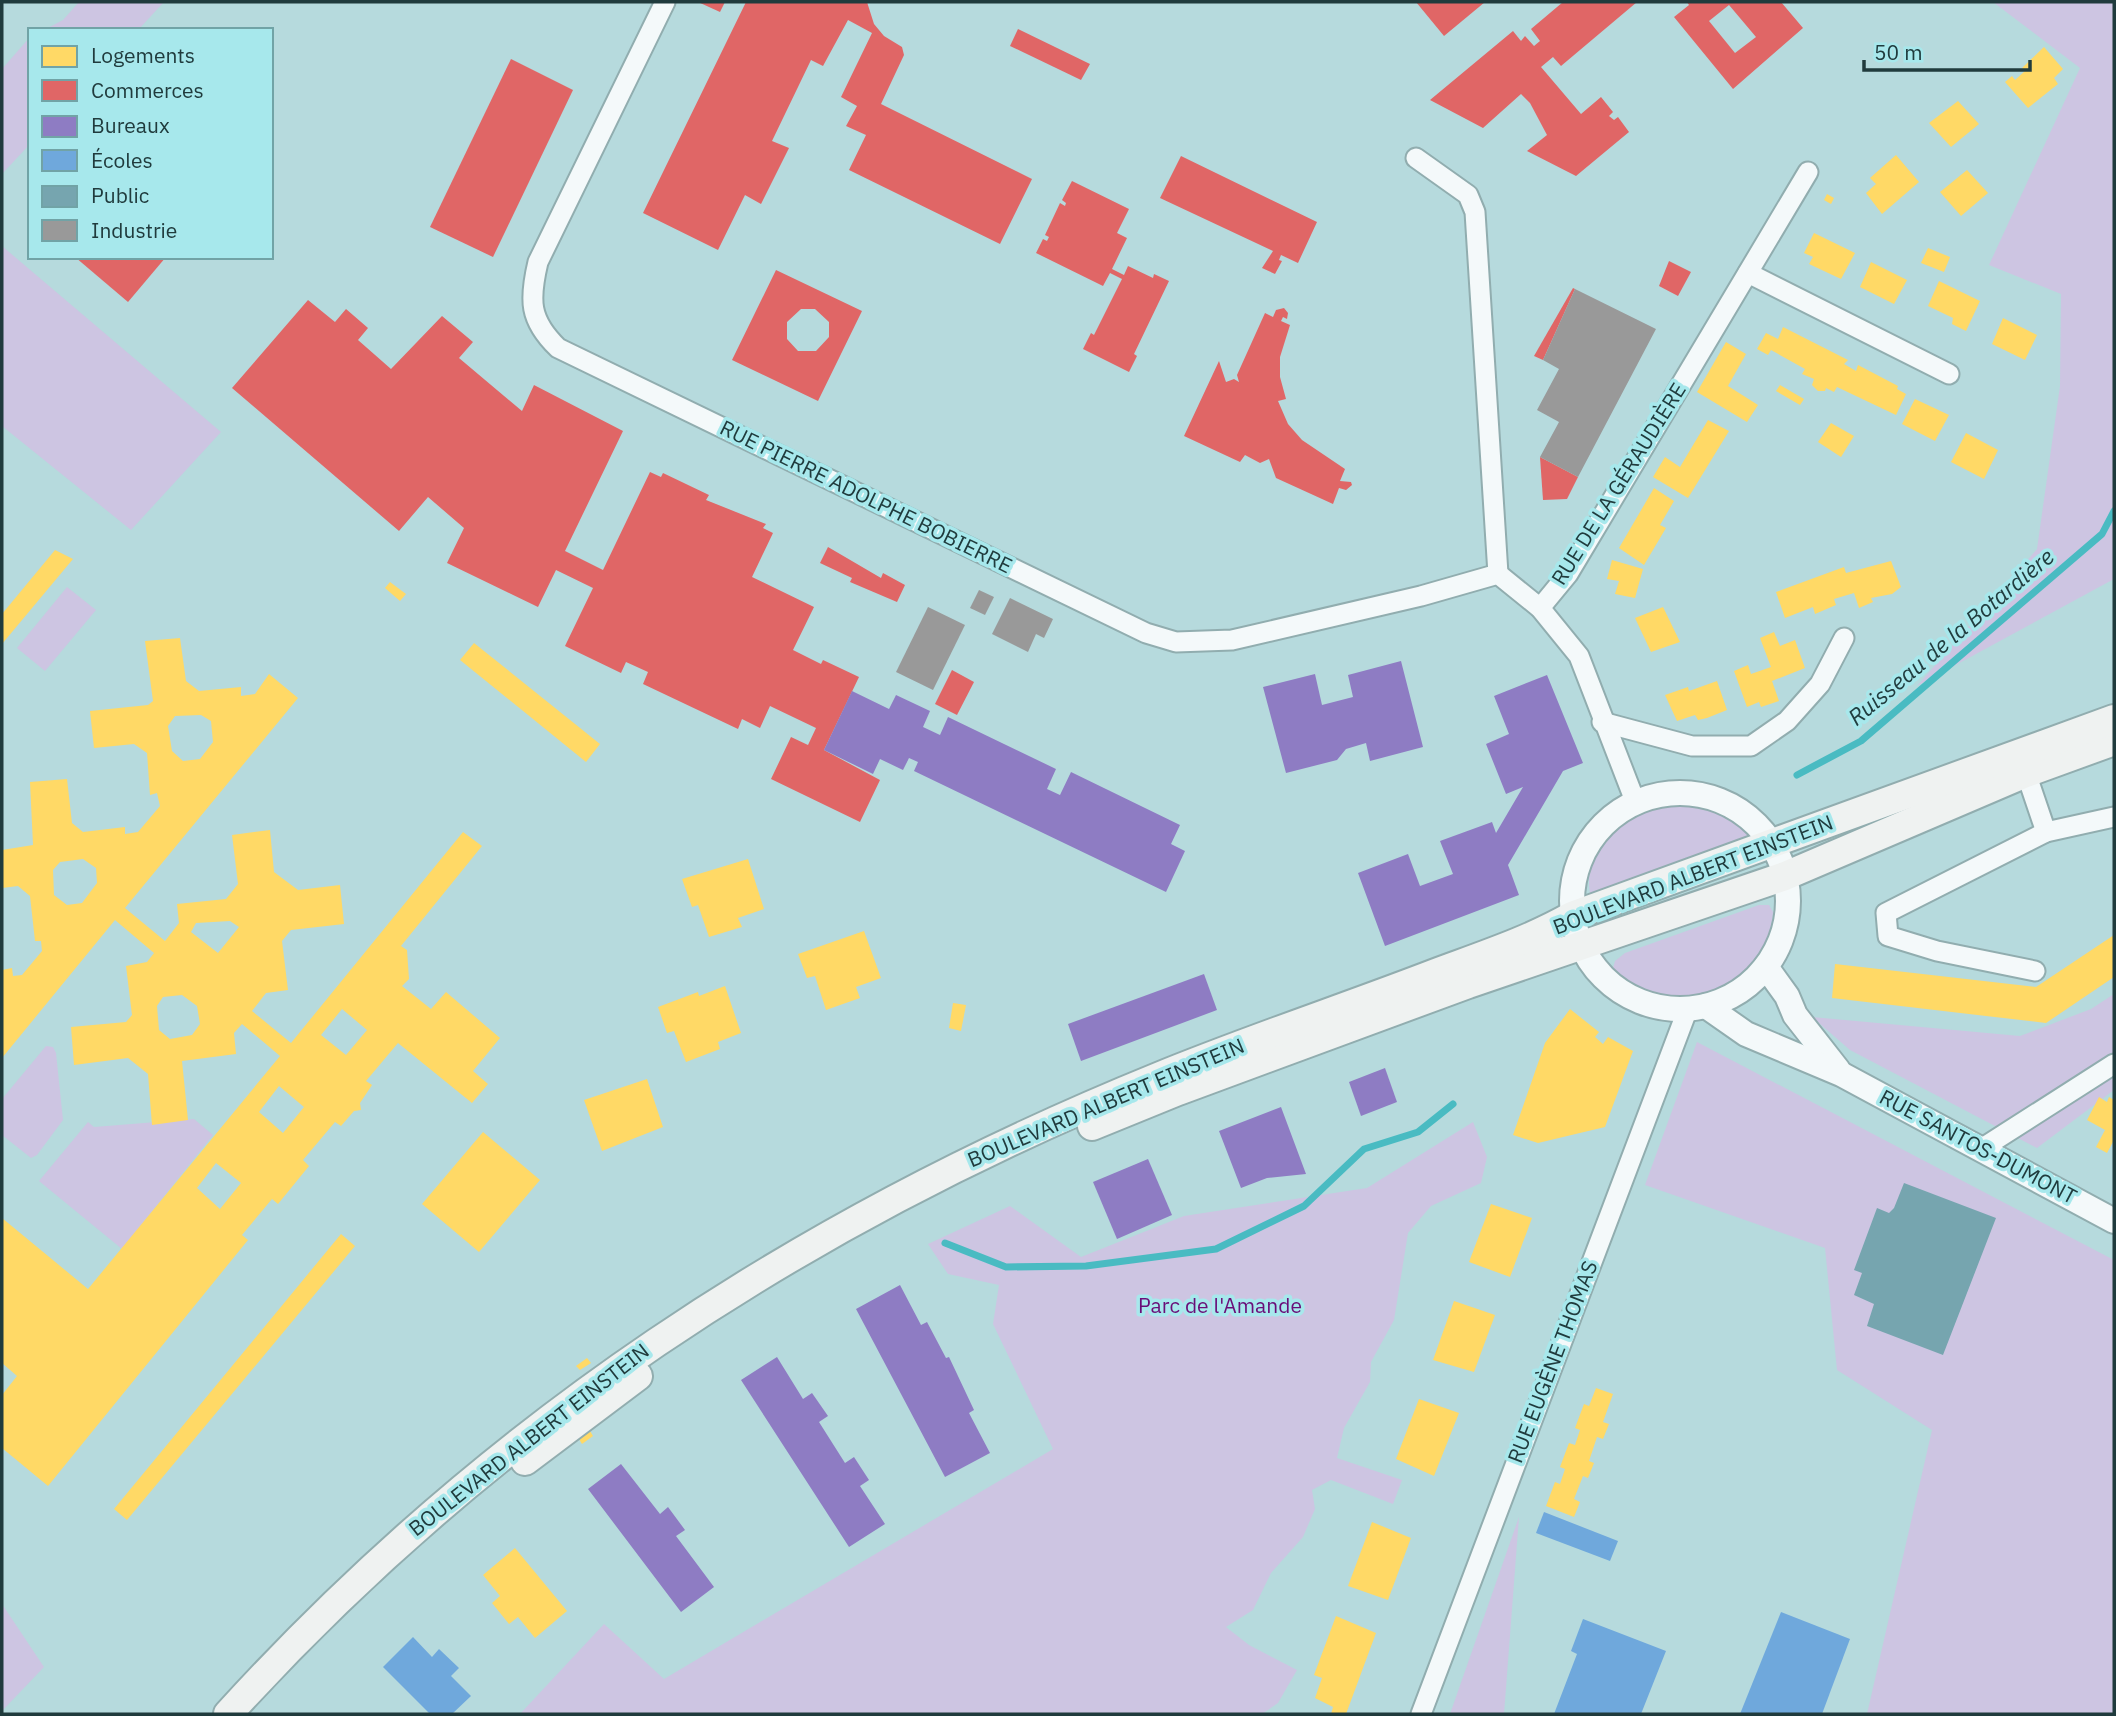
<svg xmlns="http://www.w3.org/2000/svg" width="2116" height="1716" viewBox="0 0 2116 1716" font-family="'IBM Plex Sans',sans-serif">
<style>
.green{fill:#cdc5e2}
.homes{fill:#ffd966;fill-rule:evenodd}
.shops{fill:#e06666;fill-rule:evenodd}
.offices{fill:#8e7cc3}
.schools{fill:#6fa8dc}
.public{fill:#76a5af}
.industry{fill:#999}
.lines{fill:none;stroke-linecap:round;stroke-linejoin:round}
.stream{stroke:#49bbc2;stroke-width:7}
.minor-casing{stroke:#91adaf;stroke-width:23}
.tertiary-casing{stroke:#91adaf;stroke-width:28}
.secondary-casing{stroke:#91adaf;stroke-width:32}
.minor{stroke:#f4f9fa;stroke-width:19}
.tertiary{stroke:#f4f9fa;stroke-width:24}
.secondary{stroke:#eff2f1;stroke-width:28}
.labels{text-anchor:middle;stroke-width:7;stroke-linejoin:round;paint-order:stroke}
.street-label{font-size:21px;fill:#203b3d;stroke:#a7e8ec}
.park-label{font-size:21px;fill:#6a0e78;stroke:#a7e8ec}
.water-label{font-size:23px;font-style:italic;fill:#213d3f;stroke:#a7e8ec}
</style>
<rect width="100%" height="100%" fill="#b6dadd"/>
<g class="green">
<path d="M79,2H164L138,30H44L63,20Z"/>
<path d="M1993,2H2114V579L1917,686L2037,549L2060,386L2061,294L1989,265L2080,68Z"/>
<path d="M30,37V144L2,174V69Z"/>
<path d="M2,246L221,432L131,530L2,426Z"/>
<path d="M67,587L96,610L45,671L17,648Z"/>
<path d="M1672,799C1701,799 1727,808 1748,829L1749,837L1593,895L1590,893C1581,846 1632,808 1672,799Z"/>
<path d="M1759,905H1769L1773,912C1768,973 1712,1010 1654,992C1639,988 1622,982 1613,968L1615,961L1625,953Z"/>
<path d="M2114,994V1090L2037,1148L1850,1050L1812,1017L2020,1036L2091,1009Z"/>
<path d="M1697,1042L2114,1260V1714H1867L1932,1430L1837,1370L1825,1248L1645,1185Z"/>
<path d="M46,1046L53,1047L56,1053L63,1120L37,1155L31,1158L2,1135V1099Z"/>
<path d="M194,1119L213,1135L122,1249L39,1181L88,1122L94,1127Z"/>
<path d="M1473,1122L1487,1157L1481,1183L1431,1206L1408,1233L1394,1320L1371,1362L1370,1382L1344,1428L1337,1458L1402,1480L1393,1504L1331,1480L1312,1490L1315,1509L1303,1537L1271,1573L1253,1610L1226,1627L1249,1645L1297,1670L1278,1703L1262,1714H520L604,1624L664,1679L1053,1449L993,1324L999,1285L948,1274L928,1244L1010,1206L1081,1257L1184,1216L1367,1188Z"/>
<path d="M1519,1517L1504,1714H1450Z"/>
<path d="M2,1604L44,1667L2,1711Z"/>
</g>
<g class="homes">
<path d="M2044,47L2063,69L2054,78L2058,84L2028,108L2005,82L2012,76L2015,80L2025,71L2022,68Z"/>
<path d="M1958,101L1979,124L1951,147L1929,123Z"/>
<path d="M1896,155L1919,182L1882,214L1866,193L1876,184L1870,178Z"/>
<path d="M1967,170L1988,193L1961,216L1940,192Z"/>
<path d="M1827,194L1834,198L1831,204L1824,200Z"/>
<path d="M1814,233L1855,253L1841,279L1809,264L1813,257L1804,253Z"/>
<path d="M1928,248L1950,257L1944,272L1921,263Z"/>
<path d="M1871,262L1907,280L1894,304L1860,287Z"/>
<path d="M1939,281L1980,301L1966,331L1952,324L1953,318L1928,306Z"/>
<path d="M2003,318L2037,335L2025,360L1992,344Z"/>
<path d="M1783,327L1848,360L1844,364L1856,371L1858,365L1898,386L1897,389L1906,394L1896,415L1837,387L1834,392L1826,388L1825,391H1818L1812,385L1814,379L1802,374L1805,369L1771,350L1768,355L1757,349L1766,333L1778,339Z"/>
<path d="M1726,342L1746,354L1728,386L1758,405L1747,422L1697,392Z"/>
<path d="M1780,385L1804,399L1800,405L1776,391Z"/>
<path d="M1915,399L1949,415L1935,441L1902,424Z"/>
<path d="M1708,420L1729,431L1688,498L1653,477L1665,457L1680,467Z"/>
<path d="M1831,423L1854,436L1841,457L1818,442Z"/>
<path d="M1966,433L1998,450L1984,479L1951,462Z"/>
<path d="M1654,488L1674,501L1660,525L1666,528L1644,565L1619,548Z"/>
<path d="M55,550L73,559L2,644V614Z"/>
<path d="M1612,560L1643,569L1635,598L1615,594L1619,581L1607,579Z"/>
<path d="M1891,561L1901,587L1892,594L1871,598L1873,602L1859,608L1854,593L1834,599L1836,605L1815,614L1813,607L1785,618L1776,592L1844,567L1846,573Z"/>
<path d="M390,582L406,594L400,601L385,588Z"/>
<path d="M1663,607L1680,642L1651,652L1635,618Z"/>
<path d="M1774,632L1780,646L1795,640L1805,668L1772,681L1779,701L1761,707L1759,702L1747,707L1734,671L1748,665L1751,674L1771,667L1760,638Z"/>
<path d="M180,638L186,681L199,691L241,687V696L255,694L269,674L298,698L125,908L165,941L179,923L177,904L226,899L238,884L232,835L270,830L274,872L298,890L340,885L344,924L291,930L282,941L288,990L266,993L252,1011L291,1043L463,832L482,846L401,946L407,950L409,979L402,986L431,1009L446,992L500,1038L473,1071L488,1084L472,1103L398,1043L366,1081L372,1085L360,1103L361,1110L354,1111L341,1126L335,1122L303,1160L309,1166L278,1204L272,1199L242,1235L248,1240L48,1486L2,1448V1395L17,1376L2,1363V1218L88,1289L280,1056L242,1024L234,1033L236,1054L182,1061L188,1120L152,1125L148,1074L128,1058L74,1065L71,1027L126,1022L132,1015L126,966L147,962L154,953L115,920L2,1058V970L12,968L13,976L22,975L42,951L41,941H35L30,896L18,886L2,888V850L33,845L30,782L67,779L72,823L83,832L125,827V834L138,832L160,806L157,793L150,795L147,753L134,744L94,748L90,711L148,705L153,701L145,641ZM201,715L211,721L213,742L200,759L183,761L172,751L168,726L175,716ZM83,859L96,868L97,883L82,903L67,905L54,895L53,870L60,862ZM230,921L239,927L218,953L191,932L196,923ZM182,995L197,1006L200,1024L192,1035L170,1039L159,1030L157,1006L163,997ZM342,1009L367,1030L346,1055L321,1035ZM279,1086L304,1107L283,1133L259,1112ZM216,1163L241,1183L220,1209L197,1188Z"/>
<path d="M474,643L600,744L586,762L460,660Z"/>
<path d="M1717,681L1727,710L1707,718L1698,720L1695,715L1677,721L1665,695L1688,687L1689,691Z"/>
<path d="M748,859L764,909L738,918L742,927L709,937L698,905L692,907L682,879Z"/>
<path d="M864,931L881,978L856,987L860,998L826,1010L815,976L807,978L798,954Z"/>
<path d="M2114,935V977L2046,1023L1832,998L1835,964L2036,987Z"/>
<path d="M725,986L741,1033L718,1042L720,1049L686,1062L674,1031L667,1033L658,1007L698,992L699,996Z"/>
<path d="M953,1003L966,1005L961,1031L949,1028Z"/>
<path d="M1570,1009L1599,1032L1595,1037L1603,1044L1608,1037L1633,1051L1605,1127L1538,1143L1513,1135L1545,1043Z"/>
<path d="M647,1079L663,1127L602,1151L584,1100Z"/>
<path d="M2099,1097L2107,1102L2109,1097L2114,1100V1140L2107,1153L2096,1147L2105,1130L2087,1120Z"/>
<path d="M483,1132L540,1180L479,1252L422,1204Z"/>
<path d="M1491,1204L1532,1218L1510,1277L1469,1262Z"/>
<path d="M341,1234L355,1246L127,1520L114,1509Z"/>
<path d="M1454,1301L1495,1315L1474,1372L1433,1360Z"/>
<path d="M587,1358L591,1363L580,1370L576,1366Z"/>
<path d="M1596,1388L1613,1394L1603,1422L1609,1424L1603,1439L1597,1437L1589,1461L1594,1463L1588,1478L1583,1476L1574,1499L1580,1502L1574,1517L1546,1506L1555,1482L1560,1484L1565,1469L1560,1467L1569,1443L1575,1445L1580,1430L1575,1428L1584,1404L1589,1406Z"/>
<path d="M1419,1399L1459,1413L1434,1476L1396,1459Z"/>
<path d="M590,1431L593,1436L582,1444L579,1439Z"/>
<path d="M1372,1522L1411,1538L1388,1600L1348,1586Z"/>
<path d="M515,1548L567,1611L535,1638L518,1617L509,1624L492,1603L500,1596L483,1575Z"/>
<path d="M1336,1616L1376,1633L1346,1714H1331L1333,1707L1315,1698L1322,1678L1314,1675Z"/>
</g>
<g class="shops">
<path d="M698,2H725L720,12Z"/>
<path d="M746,2H867L874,24L884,36L902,47L904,55L881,104L1032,179L1000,244L849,170L866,135L846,126L857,106L841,97L872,33L848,20L823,66L811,60L772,141L789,148L761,204L745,195L718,250L643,213Z"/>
<path d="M1416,2H1485L1444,36Z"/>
<path d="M1563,2H1637L1561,66L1553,57L1541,67L1581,114L1601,97L1613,112L1609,116L1614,120L1618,117L1629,132L1576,176L1527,151L1547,135L1530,103L1521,94L1483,128L1430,100L1513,31L1521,41L1525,36L1534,46L1540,41L1531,29Z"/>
<path d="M1687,2H1781L1803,28L1733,89L1674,17L1689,5ZM1729,5L1756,37L1735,53L1709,21Z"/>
<path d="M1018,29L1090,64L1081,80L1010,46Z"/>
<path d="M511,59L573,90L493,257L430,227Z"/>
<path d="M1181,156L1317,222L1298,263L1281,255L1279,260L1282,261L1275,274L1262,268L1273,251L1160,198Z"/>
<path d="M1072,181L1129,209L1117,233L1127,238L1112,269L1124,275L1128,266L1153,278L1154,274L1169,281L1134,354L1137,356L1129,372L1083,349L1091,333L1094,335L1122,279L1110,273L1103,286L1036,253L1043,239L1047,241L1049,237L1045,235L1060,203L1065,206L1066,203L1062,200Z"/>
<path d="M75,257H166L128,302Z"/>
<path d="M1669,261L1691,272L1678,296L1659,286Z"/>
<path d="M776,270L862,311L818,401L732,360ZM801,309H815L829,322V337L816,351H798L787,339V322Z"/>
<path d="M1573,288L1575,289L1543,360L1534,356Z"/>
<path d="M308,300L335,322L346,309L368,328L358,340L391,369L442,316L473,342L459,358L522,411L534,385L623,431L565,551L603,570L650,472L661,477L663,473L709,495L706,500L766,524L763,528L773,533L752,577L814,607L793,650L821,664L823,660L859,677L824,750L880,780L860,822L771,779L791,737L808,745L816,728L770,706L760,728L742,719L738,729L643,684L648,672L626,662L621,673L565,646L593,588L556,570L538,607L447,563L464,528L428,497L399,531L232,388Z"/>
<path d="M1284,308L1288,313L1287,319L1283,317L1281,321L1290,325L1280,357V377L1286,399L1278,401L1288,424L1302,440L1345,469L1340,481L1351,482L1352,485L1346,490L1339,488L1333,504L1276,478L1269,459L1260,463L1245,455L1240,462L1184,436L1219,361L1226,382L1234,379L1239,382L1237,375L1265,313L1273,317L1276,310Z"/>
<path d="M1540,457L1578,477L1567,499L1543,500Z"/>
<path d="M828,547L881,578L883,573L905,585L897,602L850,582L852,578L820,563Z"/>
<path d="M952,670L974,682L957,715L935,704Z"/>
</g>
<g class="offices">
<path d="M1401,661L1423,747L1370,761L1366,743L1346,749L1337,760L1286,773L1263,687L1315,674L1322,705L1353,697L1348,675Z"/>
<path d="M1547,675L1583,763L1563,771L1508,865L1519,895L1385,946L1358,873L1408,854L1420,886L1453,874L1440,841L1492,822L1496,833L1523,787L1506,794L1486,744L1509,734L1494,696Z"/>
<path d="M852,691L889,709L896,695L930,711L923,727L940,735L948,717L1056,769L1047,789L1060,795L1071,772L1180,825L1171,844L1185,851L1166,892L914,771L918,762L909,758L903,770L880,759L873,774L824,750Z"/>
<path d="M1204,974L1217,1010L1081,1061L1068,1024Z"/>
<path d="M1385,1068L1397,1102L1361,1116L1349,1082Z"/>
<path d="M1281,1107L1306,1174L1267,1178L1241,1188L1219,1131Z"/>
<path d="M1148,1159L1172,1215L1117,1239L1093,1182Z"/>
<path d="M900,1285L921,1325L927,1322L946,1358L949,1357L974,1410L969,1413L990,1453L945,1477L856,1309Z"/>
<path d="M777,1357L803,1399L812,1393L828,1416L819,1422L845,1463L854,1457L869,1480L860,1486L885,1524L849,1547L741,1380Z"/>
<path d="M621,1464L660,1514L668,1507L685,1530L676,1536L714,1587L681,1612L588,1489Z"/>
</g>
<g class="schools">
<path d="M1544,1512L1618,1541L1610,1561L1536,1533Z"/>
<path d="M1781,1612L1850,1639L1822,1714H1740Z"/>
<path d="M1583,1619L1666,1651L1641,1714H1554L1577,1654L1571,1651Z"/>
<path d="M413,1637L432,1657L439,1649L459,1668L451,1676L471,1696L452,1714H430L383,1667Z"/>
</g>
<path class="public" d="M1904,1183L1996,1218L1943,1355L1867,1326L1874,1304L1854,1295L1862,1273L1854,1270L1877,1208L1889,1213L1894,1208Z"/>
<g class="industry">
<path d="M1575,289L1656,329L1578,477L1540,457L1559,422L1537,410L1559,369L1543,360Z"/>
<path d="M979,590L994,597L985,615L970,608Z"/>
<path d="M1010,598L1053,619L1044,638L1036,634L1028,652L992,634Z"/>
<path d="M928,607L965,625L933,690L896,672Z"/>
</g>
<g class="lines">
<g class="stream">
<path d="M1797,775L1861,741L2102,534L2114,511"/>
<path d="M945,1243L1006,1267L1086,1266L1216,1249L1304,1206L1364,1149L1418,1132L1453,1104"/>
</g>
<g class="minor-casing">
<g id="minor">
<path d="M665,2L538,262C529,300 529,320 558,348L1146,633L1176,642L1232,640L1421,596L1498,574L1540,608L1579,656L1635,801"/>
<path d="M1416,158L1468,195L1475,212L1498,574"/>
<path d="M1748,273L1949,374"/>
<path d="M1540,608L1568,574L1808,172"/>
<path d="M1602,722L1692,746H1751L1787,721L1820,684L1844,638"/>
<path d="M2026,773L2046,832"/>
<path d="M2035,971L1937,951L1888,936L1886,913L2046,832L2114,817"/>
<path d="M1981,1149L2114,1064"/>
<path d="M1421,1714L1687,1011"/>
</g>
</g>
<g class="tertiary-casing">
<g id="tertiary">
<circle cx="1680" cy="901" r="108"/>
<path d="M1766,967L1787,996L1795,1015L1838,1070"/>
<path d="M1706,1006L1746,1034L1841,1074L2114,1221"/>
</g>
</g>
<g class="secondary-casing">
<g id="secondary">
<path d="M1092,1126L1178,1091L1468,984L1785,876L2026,773L2114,741"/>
<path d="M525,1461L638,1376"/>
<path d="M228,1714C489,1427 799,1223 1158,1077C1248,1040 1342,1009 1433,974C1481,956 1528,941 1572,916L2114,719"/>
</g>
</g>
<use href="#minor" class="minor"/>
<use href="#tertiary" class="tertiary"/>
<use href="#secondary" class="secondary"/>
</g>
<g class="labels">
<g class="street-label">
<text transform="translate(1619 484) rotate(-58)" y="7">RUE DE LA GÉRAUDIÈRE</text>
<text transform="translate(866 497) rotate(26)" y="7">RUE PIERRE ADOLPHE BOBIERRE</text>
<text transform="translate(1693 875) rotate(-21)" y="7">BOULEVARD ALBERT EINSTEIN</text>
<text transform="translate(1106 1103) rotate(-23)" y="7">BOULEVARD ALBERT EINSTEIN</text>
<text transform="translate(1978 1147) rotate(28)" y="7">RUE SANTOS-DUMONT</text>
<text transform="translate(1553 1362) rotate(-69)" y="7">RUE EUGÈNE THOMAS</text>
<text transform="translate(529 1440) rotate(-38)" y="7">BOULEVARD ALBERT EINSTEIN</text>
</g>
<g class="park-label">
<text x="1220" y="1313">Parc de l'Amande</text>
</g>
<g class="water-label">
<text transform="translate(1951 637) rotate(-40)" y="8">Ruisseau de la Botardière</text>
</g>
</g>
<rect width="2116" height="1716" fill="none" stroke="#203b3d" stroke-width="7"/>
<rect x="28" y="28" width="245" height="231" fill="#a7e8ec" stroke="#71a3a6" stroke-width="2"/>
<rect x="42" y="46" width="35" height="21" fill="#ffd966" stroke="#71a3a6" stroke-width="2"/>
<text x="91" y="63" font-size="21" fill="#203b3d">Logements</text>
<rect x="42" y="80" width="35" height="21" fill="#e06666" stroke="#71a3a6" stroke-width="2"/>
<text x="91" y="98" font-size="21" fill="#203b3d">Commerces</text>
<rect x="42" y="116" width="35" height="21" fill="#8e7cc3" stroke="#71a3a6" stroke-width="2"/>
<text x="91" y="133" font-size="21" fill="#203b3d">Bureaux</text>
<rect x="42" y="150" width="35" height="21" fill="#6fa8dc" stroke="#71a3a6" stroke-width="2"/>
<text x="91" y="168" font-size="21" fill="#203b3d">Écoles</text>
<rect x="42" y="186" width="35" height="21" fill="#76a5af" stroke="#71a3a6" stroke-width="2"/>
<text x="91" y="203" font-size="21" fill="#203b3d">Public</text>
<rect x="42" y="220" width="35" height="21" fill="#999999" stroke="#71a3a6" stroke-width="2"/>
<text x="91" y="238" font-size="21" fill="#203b3d">Industrie</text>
<path d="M1864 60v10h166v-10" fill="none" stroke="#203b3d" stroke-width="3.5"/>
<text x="1874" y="60" font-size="21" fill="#203b3d" stroke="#a7e8ec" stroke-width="5" paint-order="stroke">50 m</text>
</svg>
